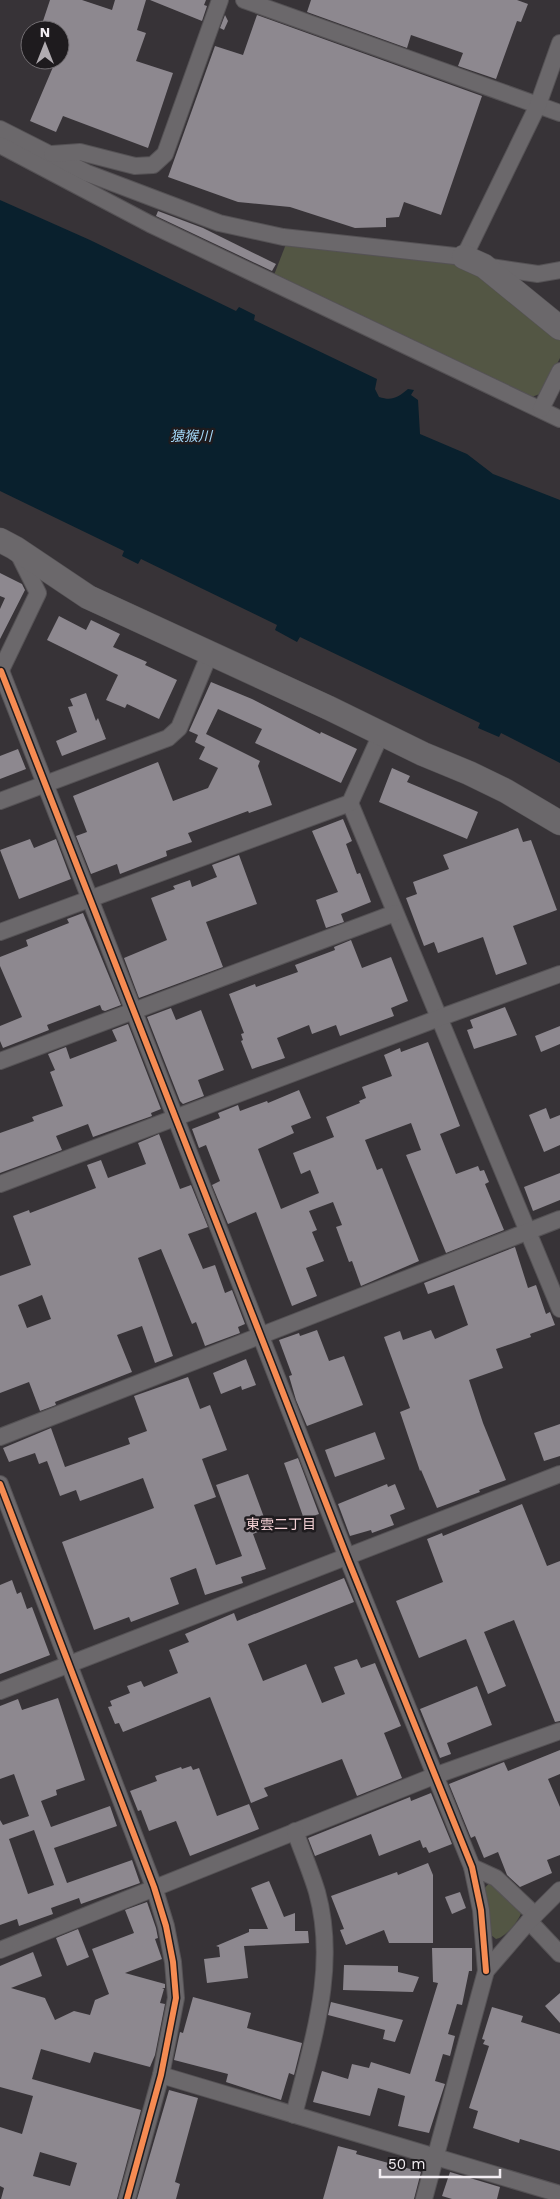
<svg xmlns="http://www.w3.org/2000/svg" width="560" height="2199" viewBox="0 0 560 2199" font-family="'Work Sans','Noto Sans JP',sans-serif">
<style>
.green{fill:#535644}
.water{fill:#09202d}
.building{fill:#8d888f;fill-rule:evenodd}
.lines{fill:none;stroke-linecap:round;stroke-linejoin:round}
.street-casing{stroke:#555255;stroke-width:18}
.secondary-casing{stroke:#555255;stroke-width:25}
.street{stroke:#6b686b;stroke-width:16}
.secondary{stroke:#6b686b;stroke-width:24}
.cycleway-casing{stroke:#1e1b1e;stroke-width:9}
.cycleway{stroke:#f68b52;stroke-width:6}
.labels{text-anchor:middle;stroke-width:5;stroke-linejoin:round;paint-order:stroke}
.water-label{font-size:14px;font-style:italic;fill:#a4d9fa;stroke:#1e1b1e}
.neighbourhood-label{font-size:14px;fill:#f4d1d5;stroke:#1e1b1e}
</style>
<rect width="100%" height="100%" fill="#373337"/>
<g class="green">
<path d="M286,244L462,265L481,272L560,336V358L542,393L532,397L512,390L274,275Z"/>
<path d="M490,1882L522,1910C520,1920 506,1937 496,1939L491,1935L484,1889Z"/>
</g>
<path class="water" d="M0,200L90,240L236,311L239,307L255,315L254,320L377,379L375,389L379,397C392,401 397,398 408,389L414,390L411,395L418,400L420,434L467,454L493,474L560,500V763L501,733L499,737L478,728L480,723L300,637L297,642L275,630L277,625L141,559L138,564L122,556L124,551L0,491Z"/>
<g class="building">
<path d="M50,0H82L112,10L115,0H146L137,30L146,33L136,61L173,73L148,148L63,116L56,132L30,121L56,60H60V30L42,24Z"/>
<path d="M150,0H206L204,5L207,6L202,21Z"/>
<path d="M311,0H517L528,4L521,22L517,21L496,79L458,66L463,53L411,35L407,48L307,12Z"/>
<path d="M225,15L228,21L224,30L220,28Z"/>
<path d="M257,15L482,96L441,215L404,202L399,217L386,218V227L355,228L290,207L238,202L168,177L215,46L243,55Z"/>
<path d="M158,211L203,228L276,264L272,271L156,216Z"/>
<path d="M0,573L22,584L25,590L0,639V609L5,598L0,596Z"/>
<path d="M59,616L86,630L91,620L120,634L113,647L147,662L145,665L177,680L159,719L127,704L125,708L106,700L118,675L47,640Z"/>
<path d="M211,682L252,699L320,734L321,732L357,749L341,783L255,743L262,729L218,709L206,734L260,761L258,766L272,805L249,813L248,811L188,833L192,842L166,851L167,856L138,867L120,874L117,864L91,874L76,836L87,832L73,796L158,762L173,801L208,788L218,768L199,759L205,747L195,742L198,735L189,731Z"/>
<path d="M86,693L96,721L98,718L106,739L62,756L56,741L77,732L68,707L73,706L70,699Z"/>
<path d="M18,749L26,769L0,779V756Z"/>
<path d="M392,768L410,776L407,782L478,812L467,839L379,802Z"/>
<path d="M343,819L352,841L346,844L357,874L360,873L371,902L341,914L344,922L326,928L316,900L338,892L312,831Z"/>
<path d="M518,828L523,842L531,840L557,910L513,926L527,964L496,975L483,937L438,953L434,942L424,946L406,898L417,894L413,882L449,869L443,855Z"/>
<path d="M30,839L34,848L56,839L71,879L19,899L0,850Z"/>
<path d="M239,855L257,904L206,922L223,967L139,998L124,958L167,940L151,898L175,889L173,886L190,880L192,887L217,877L212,865Z"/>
<path d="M83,913L121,1005L105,1011L102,1010L100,1005L47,1025L49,1030L3,1048L0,1041V1026L22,1017L0,966V957L28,946L26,940L69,923L67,919Z"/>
<path d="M351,940L362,968L391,957L408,1001L391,1008L394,1016L340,1036L336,1025L312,1034L309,1025L277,1038L285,1058L252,1069L241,1041L243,1040L241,1034L244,1033L229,994L255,984L256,987L298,972L295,965L335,950L334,947Z"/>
<path d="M505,1007L517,1035L474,1049L467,1030L473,1028L470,1020Z"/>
<path d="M171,1008L176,1020L201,1010L224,1070L198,1080L204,1096L183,1104L180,1101L147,1017Z"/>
<path d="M128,1024L161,1109L151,1113L152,1116L93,1137L88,1124L56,1136L62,1150L0,1173V1133L34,1121L32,1117L63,1106L50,1072L55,1070L48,1054L66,1047L70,1059L117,1041L112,1030Z"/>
<path d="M560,1026V1044L541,1052L535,1036Z"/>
<path d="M428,1042L460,1126L440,1134L456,1174L478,1166L480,1171L484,1170L489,1182L485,1184L504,1230L446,1253L406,1155L421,1150L411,1123L365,1140L377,1170L382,1168L419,1261L361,1286L352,1261L349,1262L336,1227L342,1225L333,1202L309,1211L317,1230L312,1232L324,1261L306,1268L317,1296L292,1306L256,1212L228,1224L212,1185L220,1181L206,1145L199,1148L192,1129L220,1118L218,1113L238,1105L240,1111L267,1101L268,1103L299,1090L311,1118L291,1126L294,1133L258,1149L281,1209L319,1193L310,1170L301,1174L293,1153L334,1137L326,1117L360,1103L359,1101L366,1098L362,1087L392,1076L384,1055L400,1048L401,1052Z"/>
<path d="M546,1108L550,1119L560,1115V1145L544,1152L529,1115Z"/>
<path d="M159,1134L180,1189L191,1185L208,1227L188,1234L203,1269L215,1265L225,1293L232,1290L245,1324L238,1327L240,1333L205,1346L196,1322L192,1324L161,1249L138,1258L173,1356L155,1363L142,1326L117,1335L132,1372L55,1402L56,1405L40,1411L29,1382L0,1393V1276L31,1265L13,1216L29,1210L30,1213L96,1188L87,1165L101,1160L108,1178L146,1164L138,1143ZM42,1295L51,1319L27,1328L18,1305Z"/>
<path d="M560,1173V1200L533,1211L524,1187Z"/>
<path d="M515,1247L528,1288L536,1285L546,1314L550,1312L555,1325L530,1334L531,1337L496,1349L503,1368L469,1380L483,1423L506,1480L479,1490L480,1492L437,1508L421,1470L420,1471L400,1412L410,1408L384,1337L400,1331L403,1340L431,1330L435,1339L468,1325L454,1285L428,1294L424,1283Z"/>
<path d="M317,1330L329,1361L344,1356L363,1405L307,1426L296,1400L289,1376L292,1375L279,1340L299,1333L300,1336Z"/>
<path d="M246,1359L256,1385L242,1390L241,1386L221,1394L213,1373Z"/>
<path d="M188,1377L200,1409L210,1405L227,1450L202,1459L216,1497L194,1505L216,1565L242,1556L216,1485L248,1474L268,1528L253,1534L266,1569L241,1577L243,1583L205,1595L196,1568L170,1578L179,1604L131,1622L129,1617L94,1630L62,1542L154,1508L143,1478L80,1501L76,1490L60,1496L47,1461L39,1464L35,1453L9,1462L3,1448L51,1428L65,1467L130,1444L128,1438L147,1431L134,1396Z"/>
<path d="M560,1424V1456L544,1461L534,1433Z"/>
<path d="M375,1432L385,1459L335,1477L325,1450Z"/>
<path d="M298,1458L319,1514L304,1519L284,1463Z"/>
<path d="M387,1484L388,1487L395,1484L405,1509L390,1515L394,1525L372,1533L371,1530L350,1536L338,1504Z"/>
<path d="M522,1504L547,1566L560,1561V1721L555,1722L514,1620L484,1632L506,1686L488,1694L466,1639L419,1658L396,1601L443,1582L427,1539L442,1533L443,1536Z"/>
<path d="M344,1578L354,1602L248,1644L263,1681L306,1664L322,1703L345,1694L334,1667L357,1659L361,1668L375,1663L401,1726L384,1733L402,1778L357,1796L342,1759L264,1788L268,1796L251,1803L210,1697L123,1732L119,1723L115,1724L108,1707L112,1706L110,1701L130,1693L127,1686L141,1681L144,1687L178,1673L169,1650L189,1642L185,1634L234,1613L237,1621Z"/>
<path d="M12,1580L17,1594L21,1592L27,1609L32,1607L50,1655L0,1674V1585Z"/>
<path d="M477,1686L492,1725L447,1743L451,1754L440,1758L420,1709Z"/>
<path d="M58,1698L85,1780L56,1790L57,1795L41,1801L51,1827L110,1806L117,1826L54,1848L67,1883L132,1860L140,1883L81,1904L79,1898L51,1908L53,1914L19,1926L17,1919L0,1925V1820L3,1825L29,1816L14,1774L0,1779V1706L18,1699L22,1710ZM34,1830L54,1885L28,1894L9,1839Z"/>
<path d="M560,1750V1774L548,1779L560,1807V1855L547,1860L552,1873L520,1887L507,1875L498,1852L484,1858L475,1836L471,1838L449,1784L504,1762L508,1771Z"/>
<path d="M191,1766L193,1770L199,1768L217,1816L249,1804L259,1829L190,1856L176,1821L149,1831L141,1810L138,1811L130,1791L157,1781L155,1776L181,1767L182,1769Z"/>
<path d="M431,1793L452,1844L429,1853L426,1847L423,1848L420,1840L379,1856L371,1834L315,1856L308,1838L410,1797L411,1801Z"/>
<path d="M428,1863L433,1875V1943H389L384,1930L346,1945L340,1930L344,1929L331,1896L397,1872L398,1875Z"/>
<path d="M269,1881L284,1917L295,1913V1931H308L309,1943L244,1946L248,1978L207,1983L204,1959L220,1957L219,1947L216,1946L249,1932V1929H268L251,1888Z"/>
<path d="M460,1892L466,1908L452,1914L445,1897Z"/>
<path d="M147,1902L156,1928L158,1938L155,1939L162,1959L125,1973L165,1984V1988H162L164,1989L160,2003L165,2004L155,2055L150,2067L94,2052L90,2063L41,2049L32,2079L141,2110L117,2199H1L4,2188L0,2186V2127L22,2134L33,2096L0,2087V1966L33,1952L42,1976L11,1988L45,1998L55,2020L74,2011L90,2015L95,2000L109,1994L92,1949L134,1933L125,1910ZM40,2152L77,2163L70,2186L33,2176Z"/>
<path d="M78,1929L89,1957L67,1966L56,1938Z"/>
<path d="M432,1948H472V1971H469L462,2005L457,2004L448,2034L455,2036L450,2056L443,2054L435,2081L445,2084L429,2133L398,2126L405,2096L378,2088L370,2116L313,2102L322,2071L348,2079L352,2064L369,2068L371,2062L410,2074L438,1983L433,1982Z"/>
<path d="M344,1965L398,1966V1972L419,1977L413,1992L343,1990Z"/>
<path d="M560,1993V2023L545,2006Z"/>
<path d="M193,1997L251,2013L247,2028L302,2043L294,2075L289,2073L281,2100L226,2082L228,2074L174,2060L180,2032L183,2033Z"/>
<path d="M331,2002L403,2020L395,2042L383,2039L385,2030L328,2015Z"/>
<path d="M492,2007L523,2016L521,2022L560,2034V2151L520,2139L519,2143L473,2128L478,2111L469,2108L489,2046L483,2044L485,2040L482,2039Z"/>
<path d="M169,2090L198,2098L175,2182L180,2184L176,2199H137Z"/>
<path d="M338,2146L357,2151L356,2154L421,2172L414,2199H323Z"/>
<path d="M450,2172L500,2187L497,2199H452L442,2196Z"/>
</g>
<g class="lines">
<g class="street-casing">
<g id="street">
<path d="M244,0L560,113"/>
<path d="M0,129L87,173L219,223L283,237L464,257L538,105L560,43"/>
<path d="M0,145L150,224L560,419"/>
<path d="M52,154L80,152L135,166L153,165L165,154L220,0"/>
<path d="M484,266L538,274L560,270"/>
<path d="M541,409L560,371"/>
<path d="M1,671L347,1557L472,1867L481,1910L486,1971"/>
<path d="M0,672L38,593L17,551"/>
<path d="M0,801L168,738L179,728L210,653"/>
<path d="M350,803L560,1309"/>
<path d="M0,932L350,803L381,734"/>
<path d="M0,1061L395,913"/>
<path d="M0,1184L439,1018L560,974"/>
<path d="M0,1437L560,1219"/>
<path d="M0,1484L154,1887L166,1926L173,1962L176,1998L161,2075L127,2199"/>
<path d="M0,1691L560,1474"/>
<path d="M472,1867L496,1878L535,1915"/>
<path d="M529,1921L560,1954"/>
<path d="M0,1950L434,1776L560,1731"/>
<path d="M161,2075L560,2194"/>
<path d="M294,2115C312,2042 338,1968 317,1892C311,1872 302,1851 295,1831"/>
<path d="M424,2199L486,1971L529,1921L560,1890"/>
</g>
</g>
<g class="secondary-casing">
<g id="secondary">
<path d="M464,257L484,266L560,328"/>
<path d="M0,540L15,548L88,597L329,708L423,754L469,773L506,791L560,823"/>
</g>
</g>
<use href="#street" class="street"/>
<use href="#secondary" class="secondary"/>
<g class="cycleway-casing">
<g id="cycleway">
<path d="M1,671L347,1557L472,1867L481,1910L486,1971"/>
<path d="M0,1484L154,1887L166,1926L173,1962L176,1998L161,2075L127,2199"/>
</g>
</g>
<use href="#cycleway" class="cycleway"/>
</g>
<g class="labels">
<g class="water-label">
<text x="191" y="441">猿猴川</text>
</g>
<g class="neighbourhood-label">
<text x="281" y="1529">東雲二丁目</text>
</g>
</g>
<g transform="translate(45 45)"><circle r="24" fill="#1e1b1e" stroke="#736f73"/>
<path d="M0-4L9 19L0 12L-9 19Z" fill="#b1acb1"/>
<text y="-8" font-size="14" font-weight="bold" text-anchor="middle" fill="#f2edf2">N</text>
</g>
<path d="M380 2169v8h120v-8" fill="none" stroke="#f2edf2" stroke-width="2.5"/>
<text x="388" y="2169" font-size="15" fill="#f2edf2" stroke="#1e1b1e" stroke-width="4" paint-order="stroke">50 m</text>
</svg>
